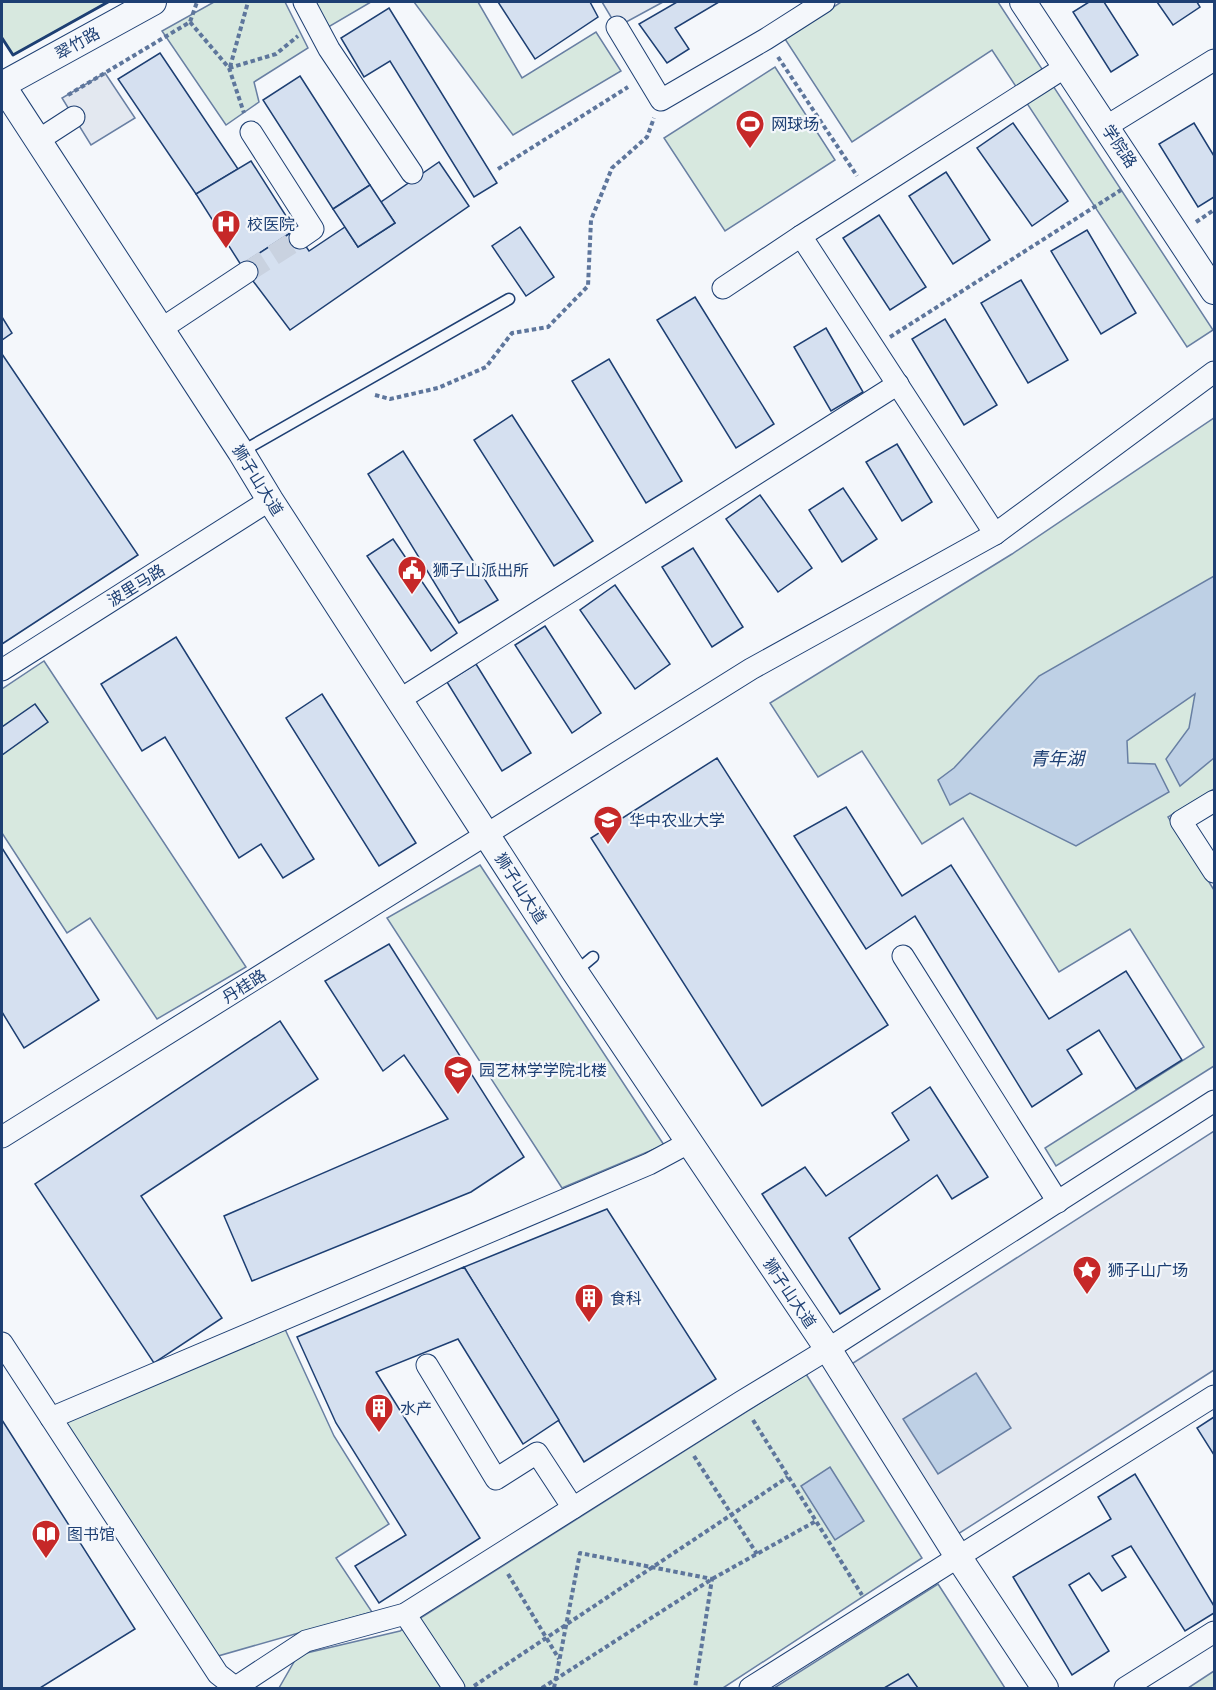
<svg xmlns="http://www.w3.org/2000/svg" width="1216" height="1690" viewBox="0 0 1216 1690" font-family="'DejaVu Sans','Noto Sans SC',sans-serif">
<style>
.green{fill:#d7e8df;stroke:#687fa3;stroke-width:1.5}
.parking{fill:#e3e8f0;stroke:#687fa3;stroke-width:1.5}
.water{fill:#bed0e5;stroke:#687fa3;stroke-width:1.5}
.building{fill:#d5e0f0;stroke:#1d3f73;stroke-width:1.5}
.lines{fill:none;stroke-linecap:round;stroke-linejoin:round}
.minor-tunnel{stroke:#c9d2e0;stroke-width:21;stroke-dasharray:21 10;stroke-linecap:butt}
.service-casing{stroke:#1d3f73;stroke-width:13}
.minor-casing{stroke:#1d3f73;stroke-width:23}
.tertiary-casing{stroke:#1d3f73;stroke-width:28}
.path{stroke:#5e769c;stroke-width:4;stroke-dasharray:4.5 3;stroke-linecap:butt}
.service{stroke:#f4f7fb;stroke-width:10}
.minor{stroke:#f4f7fb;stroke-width:21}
.tertiary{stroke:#f4f7fb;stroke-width:26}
.wall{stroke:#1d3f73;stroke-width:3}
.labels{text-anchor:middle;stroke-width:4.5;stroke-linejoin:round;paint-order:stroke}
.street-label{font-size:16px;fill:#1d3f73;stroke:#f4f7fb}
.poi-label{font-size:16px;fill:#1d3f73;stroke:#f4f7fb;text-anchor:start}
.water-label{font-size:18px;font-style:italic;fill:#1d3f73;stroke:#f4f7fb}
</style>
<rect width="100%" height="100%" fill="#f4f7fb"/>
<g class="green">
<path d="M2,2H108L13,55L2,38Z"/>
<path d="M214,2H285L308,48L254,82L259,102L226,125L162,31Z"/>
<path d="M311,2H371L325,29Z"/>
<path d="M414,2H478L522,78L596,32L621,71L513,135Z"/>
<path d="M841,2H998L1213,330L1187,347L992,50L852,142L785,39Z"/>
<path d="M775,67L835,160L725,231L664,138Z"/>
<path d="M1214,418V789L1168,817L1214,890V1066L1056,1166L1045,1148L1204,1047L1130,929L1059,972L963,818L922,844L862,751L818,777L770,703L1012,554Z"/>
<path d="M44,661L246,967L157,1019L90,918L67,933L2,833V689Z"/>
<path d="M480,865L664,1145L562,1188L387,918Z"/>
<path d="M284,1327L334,1436L389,1524L336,1558L372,1612L211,1658L63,1422Z"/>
<path d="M806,1374L922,1558L723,1688H279L298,1655L400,1631Z"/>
<path d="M938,1584L1005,1688H774Z"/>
<path d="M1214,1671V1688H1188Z"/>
</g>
<g class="parking">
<path d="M602,2H663L617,27Z"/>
<path d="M105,73L135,118L91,145L62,98Z"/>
<path d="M1214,1131V1370L958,1534L850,1365Z"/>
</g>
<g class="water">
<path d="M1214,576V758L1180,786L1166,759L1189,728L1195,694L1127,741L1128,763L1155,764L1169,792L1076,846L970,793L950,805L938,780L954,768L1039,676Z"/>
<path d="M976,1373L1011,1428L938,1474L903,1419Z"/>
<path d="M830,1467L864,1521L835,1540L801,1486Z"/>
</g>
<g class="building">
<path d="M498,2H590L598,17L535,59Z"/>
<path d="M677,2H719L675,28L689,49L667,63L639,24Z"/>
<path d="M1089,2H1104L1138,55L1111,72L1073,12Z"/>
<path d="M1157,2H1197L1200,7L1173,25Z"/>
<path d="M389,8L497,183L474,197L390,61L364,77L341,38Z"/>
<path d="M160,53L238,169L196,194L118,79Z"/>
<path d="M300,76L370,185L333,209L263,100Z"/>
<path d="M1013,123L1068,201L1032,226L977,148Z"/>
<path d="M1194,123L1214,156V197L1198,207L1159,144Z"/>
<path d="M251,161L295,230L241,265L196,194Z"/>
<path d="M439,162L469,206L290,330L241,265L295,230L309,251L345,227L358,247L395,223L381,202Z"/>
<path d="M946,172L990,240L953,264L909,196Z"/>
<path d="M370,185L395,223L358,247L333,209Z"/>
<path d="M879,215L926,287L890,310L843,238Z"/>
<path d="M520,227L554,277L526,296L492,246Z"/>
<path d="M1087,230L1136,313L1101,334L1051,251Z"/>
<path d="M1021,280L1068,360L1028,383L981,303Z"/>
<path d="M695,297L774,424L736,448L657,320Z"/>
<path d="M2,317L12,333L2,340Z"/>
<path d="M945,319L997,405L964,425L912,339Z"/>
<path d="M826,328L863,392L831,411L794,347Z"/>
<path d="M2,354L138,555L2,644Z"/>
<path d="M609,359L682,481L646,503L572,381Z"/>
<path d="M512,415L593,541L554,566L474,440Z"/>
<path d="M897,444L932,502L902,521L866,462Z"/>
<path d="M403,451L498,600L459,623L368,474Z"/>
<path d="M843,488L877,539L842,562L809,510Z"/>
<path d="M760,495L812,568L778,592L726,519Z"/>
<path d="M393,539L457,633L431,651L367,556Z"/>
<path d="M693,548L743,627L712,647L662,567Z"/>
<path d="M615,585L670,664L635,689L580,610Z"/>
<path d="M545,626L601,713L572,733L515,645Z"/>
<path d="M176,637L314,859L283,878L261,844L239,858L165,737L142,751L101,684Z"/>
<path d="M476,664L531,753L502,771L447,682Z"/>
<path d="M322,694L416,843L379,866L286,718Z"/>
<path d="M35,704L48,722L2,755V727Z"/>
<path d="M717,758L888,1025L762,1106L591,838Z"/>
<path d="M846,807L902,896L951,865L1049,1019L1126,971L1182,1060L1136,1089L1099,1030L1067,1050L1082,1074L1032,1107L915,916L866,949L794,836Z"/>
<path d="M2,848L99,1000L24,1048L2,1012Z"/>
<path d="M389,944L524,1157L471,1192L252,1281L224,1216L448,1119L404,1055L383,1071L325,981Z"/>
<path d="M280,1021L318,1079L141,1196L222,1318L154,1363L35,1184Z"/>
<path d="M930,1087L988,1177L952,1199L937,1175L849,1238L880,1289L840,1314L762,1194L805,1167L826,1196L909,1140L892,1113Z"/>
<path d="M607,1209L716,1379L584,1462L464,1267Z"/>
<path d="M464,1267L559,1420L523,1444L458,1339L376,1372L480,1538L379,1603L355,1566L406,1535L336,1423L297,1337Z"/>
<path d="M1214,1417V1455L1197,1428Z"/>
<path d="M2,1420L135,1629L40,1688H2Z"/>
<path d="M1135,1474L1214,1606V1613L1185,1631L1131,1546L1112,1556L1126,1577L1102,1591L1089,1573L1069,1585L1109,1651L1072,1675L1013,1577L1111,1519L1098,1497Z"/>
<path d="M908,1674L918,1688H884Z"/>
</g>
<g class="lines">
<path class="minor-tunnel" d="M247,272L300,238"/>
<g class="service-casing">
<g id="service">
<path d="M241,452L509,299"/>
<path d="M575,972L593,957"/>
</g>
</g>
<g class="minor-casing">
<g id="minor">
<path d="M304,2L329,49L412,173"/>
<path d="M617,27L661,100L766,39L824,2"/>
<path d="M1107,126L1214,60"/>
<path d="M251,132L313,229L300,238"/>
<path d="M37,141L74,117"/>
<path d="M723,288L801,236"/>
<path d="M161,329L247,272"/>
<path d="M995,534L801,236L1067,66"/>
<path d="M2,670L270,500"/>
<path d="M399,700L898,384"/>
<path d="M1214,801L1181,821L1214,872"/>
<path d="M903,956L1058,1202"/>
<path d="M2,1137L751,669L995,534L1214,372"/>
<path d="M2,1343L218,1674L236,1688"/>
<path d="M427,1365L496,1479L537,1453L573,1508"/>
<path d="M51,1418L649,1164L690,1142"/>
<path d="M405,1614L454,1688"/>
<path d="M236,1687L306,1641L405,1614L741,1402L828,1349L1214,1101"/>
<path d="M750,1688L1214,1396"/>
<path d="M1125,1688L1214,1632"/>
</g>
</g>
<g class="tertiary-casing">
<g id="tertiary">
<path d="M1023,2L1214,291"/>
<path d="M2,85L241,452L270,500L575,972L828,1349L959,1558L1045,1688"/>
<path d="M2,85L153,2"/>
</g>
</g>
<g class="path">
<path d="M190,22L229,68L244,113"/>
<path d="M778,57L857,176"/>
<path d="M230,67L248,2"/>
<path d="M229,68L276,54L298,36"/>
<path d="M68,95L190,22L197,2"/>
<path d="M498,169L628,87"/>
<path d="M1196,222L1214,210"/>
<path d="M890,337L1121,190"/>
<path d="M375,395L390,399L438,388L486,367L512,333L548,327L588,286L591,220L612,168L647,137L654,118"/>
<path d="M753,1420L862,1595"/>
<path d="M694,1456L757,1554"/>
<path d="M508,1574L559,1659"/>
<path d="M474,1686L788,1477"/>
<path d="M542,1688L712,1579L816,1521"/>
<path d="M554,1688L580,1553L712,1579L695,1688"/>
</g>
<use href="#service" class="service"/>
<use href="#minor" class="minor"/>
<use href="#tertiary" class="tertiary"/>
<path class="wall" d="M2,38L13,55L108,2"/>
</g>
<defs>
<g id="stadium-pin" transform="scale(1.5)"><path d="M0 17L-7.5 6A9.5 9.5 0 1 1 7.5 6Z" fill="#c62828" stroke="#f4f7fb"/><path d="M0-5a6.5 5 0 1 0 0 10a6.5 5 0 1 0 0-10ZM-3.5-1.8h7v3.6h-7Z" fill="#fff"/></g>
<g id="hospital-pin" transform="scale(1.5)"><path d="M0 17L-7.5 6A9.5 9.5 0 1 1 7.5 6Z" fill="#c62828" stroke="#f4f7fb"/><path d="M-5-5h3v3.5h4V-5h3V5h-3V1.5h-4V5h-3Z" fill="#fff"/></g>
<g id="civic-pin" transform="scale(1.5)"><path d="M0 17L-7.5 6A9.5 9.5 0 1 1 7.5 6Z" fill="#c62828" stroke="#f4f7fb"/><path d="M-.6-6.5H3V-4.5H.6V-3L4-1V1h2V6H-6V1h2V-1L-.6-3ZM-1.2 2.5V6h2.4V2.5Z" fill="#fff"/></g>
<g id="university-pin" transform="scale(1.5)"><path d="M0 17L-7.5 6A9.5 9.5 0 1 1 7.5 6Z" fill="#c62828" stroke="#f4f7fb"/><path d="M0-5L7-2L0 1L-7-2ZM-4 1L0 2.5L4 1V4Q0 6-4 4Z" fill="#fff"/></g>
<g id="school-pin" transform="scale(1.5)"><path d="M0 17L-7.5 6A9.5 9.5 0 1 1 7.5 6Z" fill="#c62828" stroke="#f4f7fb"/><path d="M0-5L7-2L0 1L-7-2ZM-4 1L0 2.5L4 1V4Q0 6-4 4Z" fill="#fff"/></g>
<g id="sight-pin" transform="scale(1.5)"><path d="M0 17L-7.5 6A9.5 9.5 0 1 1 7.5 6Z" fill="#c62828" stroke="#f4f7fb"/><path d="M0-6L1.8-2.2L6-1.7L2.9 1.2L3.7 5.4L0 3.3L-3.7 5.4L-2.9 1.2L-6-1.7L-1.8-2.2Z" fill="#fff"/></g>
<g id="building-pin" transform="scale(1.5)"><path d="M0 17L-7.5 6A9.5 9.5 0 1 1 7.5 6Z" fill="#c62828" stroke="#f4f7fb"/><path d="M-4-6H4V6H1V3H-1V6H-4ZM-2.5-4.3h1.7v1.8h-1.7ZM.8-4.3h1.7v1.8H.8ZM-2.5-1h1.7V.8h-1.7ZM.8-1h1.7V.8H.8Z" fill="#fff"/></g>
<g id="library-pin" transform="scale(1.5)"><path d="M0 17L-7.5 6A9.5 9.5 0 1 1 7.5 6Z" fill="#c62828" stroke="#f4f7fb"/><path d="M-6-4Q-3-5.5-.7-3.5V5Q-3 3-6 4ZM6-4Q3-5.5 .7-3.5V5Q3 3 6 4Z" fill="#fff"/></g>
</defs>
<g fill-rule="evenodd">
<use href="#stadium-pin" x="750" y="124"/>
<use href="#hospital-pin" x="226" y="224"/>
<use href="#civic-pin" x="412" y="570"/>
<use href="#university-pin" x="608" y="820"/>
<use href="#school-pin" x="458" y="1070"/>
<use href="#sight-pin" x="1087" y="1270"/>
<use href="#building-pin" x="589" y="1298"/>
<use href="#building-pin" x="379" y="1408"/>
<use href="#library-pin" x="46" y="1534"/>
</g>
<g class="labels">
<g class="street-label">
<text transform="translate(77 43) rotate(-29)" y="6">翠竹路</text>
<text transform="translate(1120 146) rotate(56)" y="6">学院路</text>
<text transform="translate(258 480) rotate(58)" y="6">狮子山大道</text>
<text transform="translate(136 585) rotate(-32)" y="6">波里马路</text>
<text transform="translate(521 888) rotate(57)" y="6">狮子山大道</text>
<text transform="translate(244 986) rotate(-32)" y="6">丹桂路</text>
<text transform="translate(790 1293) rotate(56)" y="6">狮子山大道</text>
</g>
<g class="poi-label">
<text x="771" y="130">网球场</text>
<text x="247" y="230">校医院</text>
<text x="433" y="576">狮子山派出所</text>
<text x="629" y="826">华中农业大学</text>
<text x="479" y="1076">园艺林学学院北楼</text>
<text x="1108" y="1276">狮子山广场</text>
<text x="610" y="1304">食科</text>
<text x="400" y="1414">水产</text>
<text x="67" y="1540">图书馆</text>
</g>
<g class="water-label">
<text x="1057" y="765">青年湖</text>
</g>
</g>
<rect width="1216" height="1690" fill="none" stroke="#1d3f73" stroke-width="6"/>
</svg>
